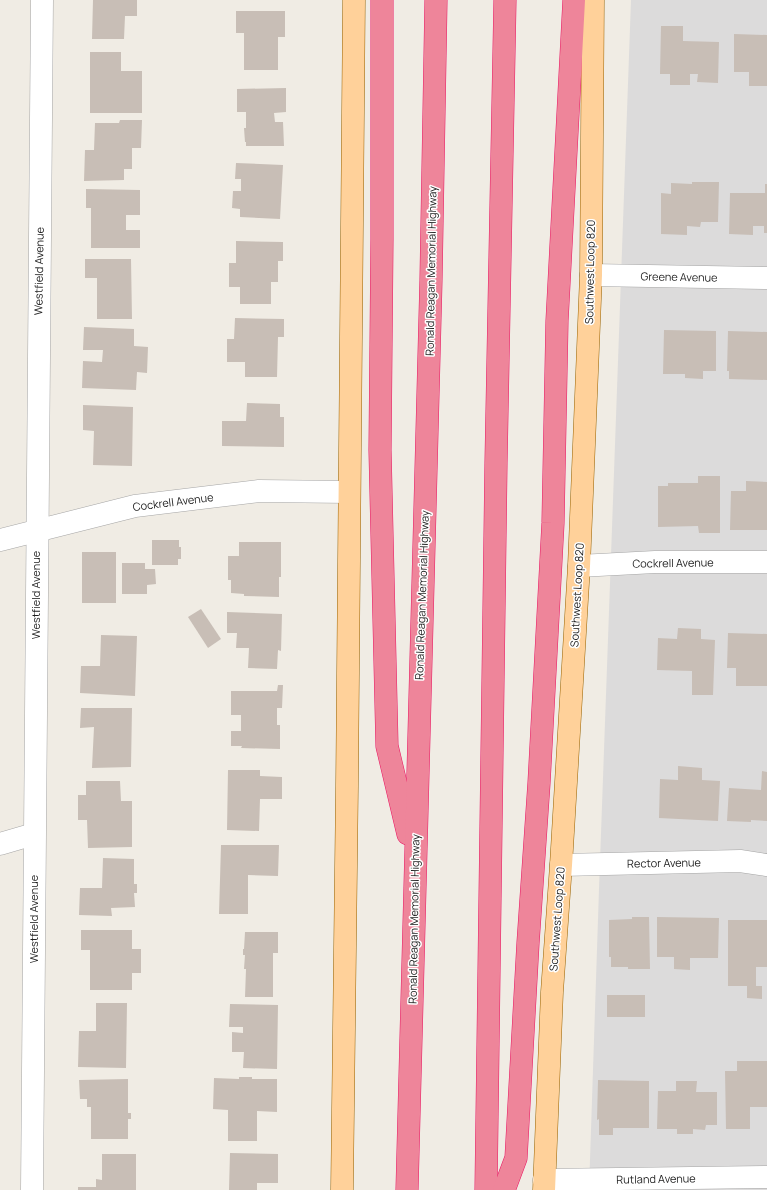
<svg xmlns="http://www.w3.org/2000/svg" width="767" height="1190" viewBox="0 0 767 1190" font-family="Manrope,sans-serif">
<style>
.residential{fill:#dcdbdb}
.building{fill:#c8beb6}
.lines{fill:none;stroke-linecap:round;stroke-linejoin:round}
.minor-casing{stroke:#a5a5a5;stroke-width:23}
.major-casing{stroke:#996300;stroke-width:23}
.highway-casing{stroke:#e91662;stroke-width:23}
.minor{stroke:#fff;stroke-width:22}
.major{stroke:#ffd19a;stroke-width:22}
.highway{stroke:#ee859a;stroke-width:22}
.labels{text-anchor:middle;stroke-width:3;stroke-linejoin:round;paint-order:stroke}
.street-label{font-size:11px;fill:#1e1e1e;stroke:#fff}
</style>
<rect width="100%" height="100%" fill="#f0ece4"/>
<path class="residential" d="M631,0H767V1190H589L599,889Z"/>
<g class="building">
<path d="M93,0H137V16H125L124,39H92Z"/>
<path d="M236,11H285V37H278V70H244V33H236Z"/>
<path d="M661,26H683V41L719,42L718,83L697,82L698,74H690V85H670V74H660Z"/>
<path d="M734,34L767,35V86H749V72H734Z"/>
<path d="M90,52H121V71H142V113H90Z"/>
<path d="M286,88V112L274,113L275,122H283L284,146H246V142H245L244,128H246V112H237V89Z"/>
<path d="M120,120H142L141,148H132V169H124V180L84,181L85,150H94L95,123H119Z"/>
<path d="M236,163L283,165L280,219L240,217V209L232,208L233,191H241V179H235Z"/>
<path d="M692,182H719L718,222H701L700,227L687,226V235L661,234V193L671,194V183L692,184Z"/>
<path d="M765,184H767V233H764V226H753V235L729,234L730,193H765Z"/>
<path d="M86,189L140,190V215H126V230H140V248H91V208H86Z"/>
<path d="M236,241L283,242V261H278V282H271V304H240V287H229V263H236Z"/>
<path d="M85,259H131L132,319H97V278H85Z"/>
<path d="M235,318L284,319V337H278L277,377H245V362H227V339H234Z"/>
<path d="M84,327L134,329V346L148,347L147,373L137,372L136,390L82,388L83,361L102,362L103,350H83Z"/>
<path d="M664,330L716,331V371H703V379L685,378V374H663Z"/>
<path d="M728,331L767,332V380L729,379V371H727Z"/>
<path d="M247,403L280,404V417H284V447L222,446V421H246Z"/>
<path d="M83,405L133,407L132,466L93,465L94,431L83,430Z"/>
<path d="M698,476H720V533H699L698,526L658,527V486H668V483H698Z"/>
<path d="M746,481L767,482V530H730L731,491H746Z"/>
<path d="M152,540H179V547H181V559H178V565H152Z"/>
<path d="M239,542H281V577H279V597L244,596V594L231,593V580H228V556H239Z"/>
<rect x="82" y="552" width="34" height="51"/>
<path d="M122,563H145V569H155L156,584L147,585V594H122Z"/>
<path d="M201,609L221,639L208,648L188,617Z"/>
<path d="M227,612L282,614L281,651L278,650L277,669L248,668L249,648H236L237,633H227Z"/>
<path d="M678,628L701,629V639L715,640L713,695H692V671L657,670L658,638L677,639Z"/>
<path d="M728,633L767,634V686H736V668H727Z"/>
<path d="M101,635L137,636L135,696L80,693L81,666H100Z"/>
<path d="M278,685H283L282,708H277V725H280V749L241,748L242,746H231V731H241V715H231V691H277Z"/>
<path d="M81,708H132L131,767L92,768L94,727L80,728Z"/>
<path d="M678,766L702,768V780L720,781L718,821L659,818L660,779L678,780Z"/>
<path d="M228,770H260V776L282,777V799H260L259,831L227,830Z"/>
<path d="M762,771L767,772V821L751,820V822L727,821L729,788L761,790Z"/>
<path d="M86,781H120L121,801H132V847L88,848L87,820H78V795H86Z"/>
<path d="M221,845H279L278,876L248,875V914H219Z"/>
<path d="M103,858L134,859V884H137V893H134L135,907L111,908L112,916L79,915L80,888H102Z"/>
<path d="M632,917H649L650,969H628V967H611V957H609V920L632,919Z"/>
<path d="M657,917L719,918L718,958H690V970L674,969V957H657Z"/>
<path d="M728,920H767V967H756V986H762V999L747,998V986H728Z"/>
<path d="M81,930H132V949H141V973H132V990H90V950H81Z"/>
<path d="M245,932H278V953H273V997H245L246,969H244L245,955H243V949H244Z"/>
<rect x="607" y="995" width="38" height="22"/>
<path d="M96,1003H127L126,1068L78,1067L79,1031H96Z"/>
<path d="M230,1004L278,1005L277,1069L243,1068L244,1052H232V1032L243,1033V1027H229Z"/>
<path d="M737,1061H767V1107H750V1129H726L725,1071H737Z"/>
<path d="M239,1077H252V1079H277V1112L257,1111V1141H228V1110L213,1109L214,1078L239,1079Z"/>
<path d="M128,1079V1113H131V1119H128V1139H91V1107H87V1099H80L79,1080Z"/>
<path d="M598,1080L649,1081V1128H613V1135H599V1119L597,1120Z"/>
<path d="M676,1081H697L696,1092H717V1125H706L705,1130L693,1129V1134H677V1129H657L658,1091H676Z"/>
<path d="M230,1153L278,1154V1183H257V1190H229Z"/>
<path d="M102,1154H136V1190H78V1187H96V1179L102,1180Z"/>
</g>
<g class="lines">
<g class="minor-casing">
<g id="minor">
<path d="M591,275L767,278"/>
<path d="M0,540L135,506L259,491L349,492"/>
<path d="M579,566L655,562H767"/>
<path d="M0,844L34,834"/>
<path d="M561,865L740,861L767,865"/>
<path d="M544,1180L767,1177"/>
<path d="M32,1190L42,0"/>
</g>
</g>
<g class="major-casing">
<g id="major">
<path d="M342,1190L347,786L354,0"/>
<path d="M544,1190L552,992L561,865L579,566L591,275L593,0"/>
</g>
</g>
<g class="highway-casing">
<g id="highway">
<path d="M382,0V239L380,450L387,746L408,834"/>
<path d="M407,1190L431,280L436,0"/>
<path d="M486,1190L496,463L505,0"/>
<path d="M504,1190L516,1158L528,943L539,783L553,523L557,321L574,0"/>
</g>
</g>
<use href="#minor" class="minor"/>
<use href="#major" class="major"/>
<use href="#highway" class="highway"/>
</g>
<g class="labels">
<g class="street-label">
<text transform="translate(39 271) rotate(-89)" y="4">Westfield Avenue</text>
<text transform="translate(431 271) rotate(-89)" y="4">Ronald Reagan Memorial Highway</text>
<text transform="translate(590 272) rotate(-89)" y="4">Southwest Loop 820</text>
<text transform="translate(679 277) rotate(1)" y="4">Greene Avenue</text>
<text transform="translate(173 502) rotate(-7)" y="4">Cockrell Avenue</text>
<text transform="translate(673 563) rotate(-1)" y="4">Cockrell Avenue</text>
<text transform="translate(36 595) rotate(-90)" y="4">Westfield Avenue</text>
<text transform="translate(422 595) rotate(-88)" y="4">Ronald Reagan Memorial Highway</text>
<text transform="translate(577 595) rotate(-87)" y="4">Southwest Loop 820</text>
<text transform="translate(664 863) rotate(-1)" y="4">Rector Avenue</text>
<text transform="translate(34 919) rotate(-90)" y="4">Westfield Avenue</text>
<text transform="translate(414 919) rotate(-89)" y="4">Ronald Reagan Memorial Highway</text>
<text transform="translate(557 919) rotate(-86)" y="4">Southwest Loop 820</text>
<text transform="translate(656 1179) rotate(-1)" y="4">Rutland Avenue</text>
</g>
</g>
</svg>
